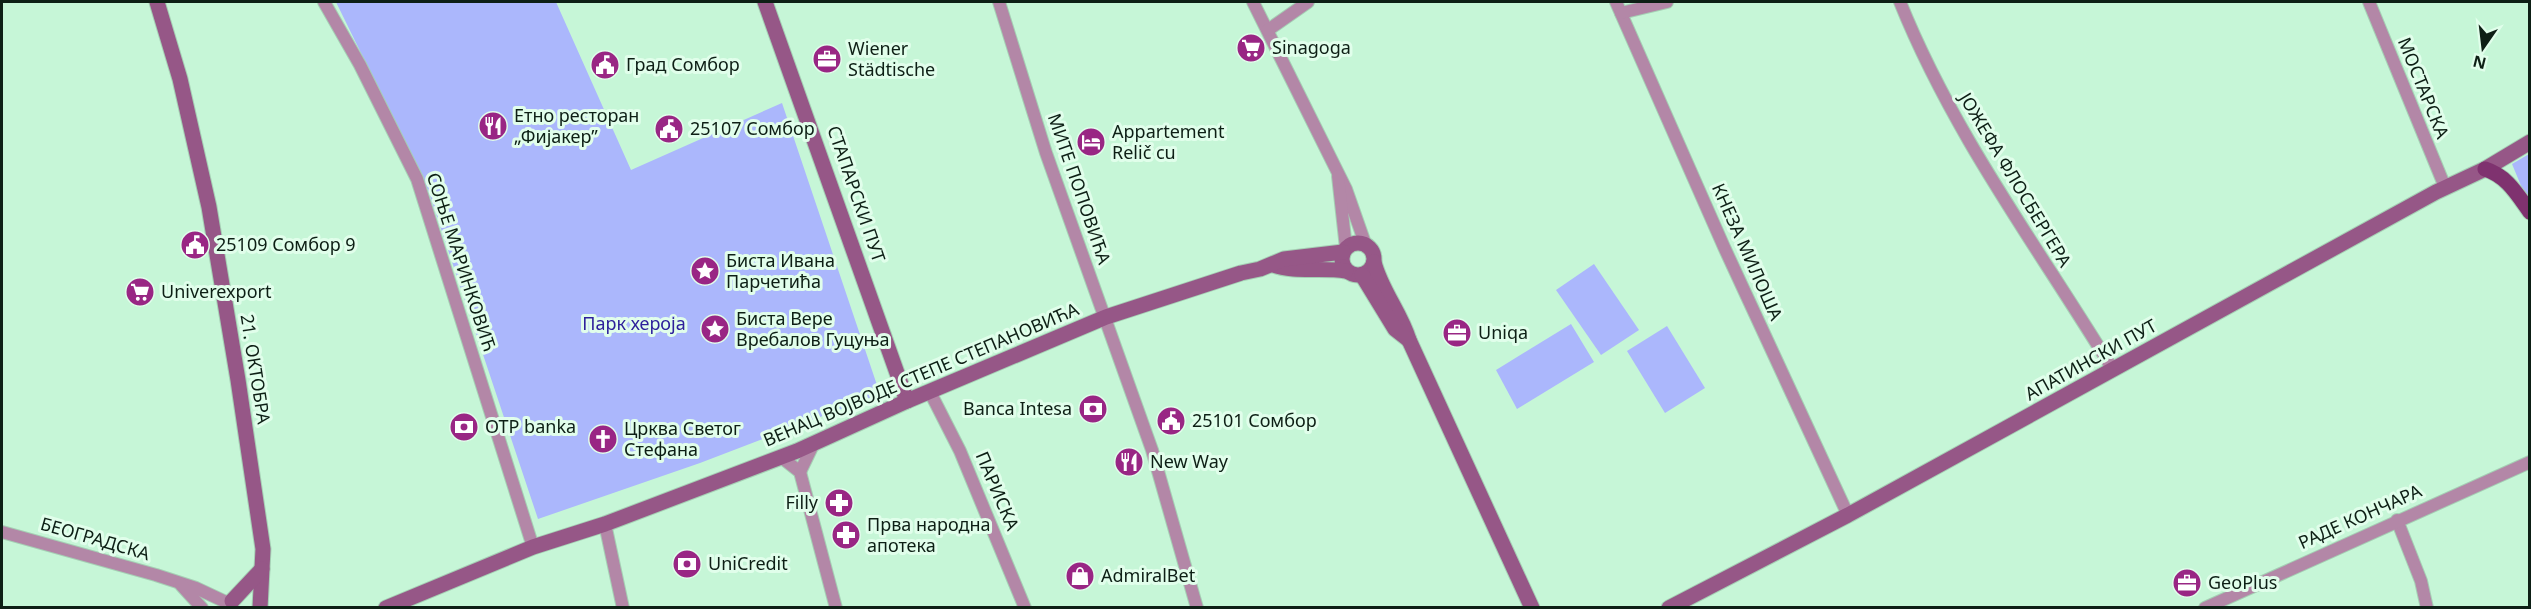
<svg xmlns="http://www.w3.org/2000/svg" width="2531" height="609" viewBox="0 0 2531 609" font-family="'Noto Sans',sans-serif">
<style>
.green{fill:#abb7fc}
.lines{fill:none;stroke-linecap:round;stroke-linejoin:round}
.street-casing{stroke:#a5cfb4;stroke-width:14}
.secondary-casing{stroke:#a5cfb4;stroke-width:17}
.primary-casing{stroke:#a5cfb4;stroke-width:17}
.street{stroke:#b387a7;stroke-width:12}
.secondary{stroke:#965787;stroke-width:15}
.primary{stroke:#7f326f;stroke-width:15}
.labels{text-anchor:middle;stroke-width:6;stroke-linejoin:round;paint-order:stroke}
.poi-label{font-size:18px;fill:#0d1f15;stroke:#e1feeb;text-anchor:start}
.street-label{font-size:18px;fill:#0d1f15;stroke:#e1feeb}
.park-label{font-size:18px;fill:#2e219b;stroke:#e1feeb}
</style>
<rect width="100%" height="100%" fill="#c6f6d7"/>
<g class="green">
<path d="M336,2H556L631,170L782,103L880,394L700,463L538,519L428,190Z"/>
<path d="M2529,154L2530,203L2529,205L2512,164Z"/>
<path d="M1594,264L1639,330L1601,355L1556,290Z"/>
<path d="M1571,324L1594,362L1517,409L1496,370Z"/>
<path d="M1667,326L1705,388L1665,413L1627,351Z"/>
</g>
<g class="lines">
<g class="street-casing">
<g id="street">
<path d="M324,2L360,65L417,179L533,547"/>
<path d="M999,2L1046,153L1152,450L1197,608"/>
<path d="M1253,2L1346,189L1366,246"/>
<path d="M1616,2L1724,247L1848,515"/>
<path d="M1900,2C1954,136 2038,247 2113,370"/>
<path d="M2369,2L2445,187"/>
<path d="M1621,13L1667,2"/>
<path d="M1268,30L1308,2"/>
<path d="M1338,176L1346,248"/>
<path d="M930,392L960,451L1025,608"/>
<path d="M781,457L800,472L836,608"/>
<path d="M800,472L814,443"/>
<path d="M2397,520L2421,581L2427,608"/>
<path d="M605,524L623,608"/>
<path d="M2,532L156,575L196,588L228,603"/>
<path d="M181,585L202,608"/>
<path d="M2205,608L2530,462"/>
</g>
</g>
<g class="secondary-casing">
<g id="secondary">
<path d="M157,2L180,79L209,207L238,380L263,549L260,608"/>
<path d="M765,2L907,401"/>
<circle cx="1358" cy="259" r="16"/>
<path d="M1374,262C1381,290 1401,313 1409,340L1532,608"/>
<path d="M1273,265C1295,273 1322,267 1346,271"/>
<path d="M1362,275L1395,329L1409,340"/>
<path d="M232,601L262,569"/>
<path d="M386,608L533,547L605,524L797,451L907,401L1106,317L1241,273L1260,269L1284,259L1343,252"/>
<path d="M1669,608L1848,515L2436,192L2485,169L2530,142"/>
</g>
</g>
<g class="primary-casing">
<path id="primary" d="M2485,169C2507,176 2517,194 2530,212"/>
</g>
<use href="#street" class="street"/>
<use href="#secondary" class="secondary"/>
<use href="#primary" class="primary"/>
</g>
<defs>
<g id="supermarket-disc" transform="scale(1.5)"><circle r="9.5" fill="#992684" stroke="#e1feeb"/><path d="M-6-5.5h2.5l.6 2H6L4.5 2H-2.5L-4.4-4H-6ZM-1.5 3.2a1.3 1.3 0 1 0 .1 0ZM3 3.2a1.3 1.3 0 1 0 .1 0Z" fill="#fff"/></g>
<g id="office-disc" transform="scale(1.5)"><circle r="9.5" fill="#992684" stroke="#e1feeb"/><path d="M-6-3h4V-5.5h4V-3h4V5H-6ZM-1-4.5V-3h2v-1.5ZM-6 0V1H6V0Z" fill="#fff"/></g>
<g id="civic-disc" transform="scale(1.5)"><circle r="9.5" fill="#992684" stroke="#e1feeb"/><path d="M-.6-6.5H3V-4.5H.6V-3L4-1V1h2V6H-6V1h2V-1L-.6-3ZM-1.2 2.5V6h2.4V2.5Z" fill="#fff"/></g>
<g id="restaurant-disc" transform="scale(1.5)"><circle r="9.5" fill="#992684" stroke="#e1feeb"/><path d="M-5-6h1v4h1v-4h1v4h1v-4h1v5L-1.5 .5V6h-2V.5L-5-1ZM5-6V6H3V1.5H1.5Q1.5-4 5-6Z" fill="#fff"/></g>
<g id="hotel-disc" transform="scale(1.5)"><circle r="9.5" fill="#992684" stroke="#e1feeb"/><path d="M-6-4.5h1.5V1H6V5H4.5V3h-9V5H-6ZM-4 0a1.8 1.8 0 1 1 3.6 0ZM.5 0V-2.5h3Q6-2.5 6 0Z" fill="#fff"/></g>
<g id="sight-disc" transform="scale(1.5)"><circle r="9.5" fill="#992684" stroke="#e1feeb"/><path d="M0-6L1.8-2.2L6-1.7L2.9 1.2L3.7 5.4L0 3.3L-3.7 5.4L-2.9 1.2L-6-1.7L-1.8-2.2Z" fill="#fff"/></g>
<g id="bank-disc" transform="scale(1.5)"><circle r="9.5" fill="#992684" stroke="#e1feeb"/><path d="M-6-4H6V4H-6ZM0-2.3a2.3 2.3 0 1 0 0 4.6a2.3 2.3 0 1 0 0-4.6Z" fill="#fff"/></g>
<g id="church-disc" transform="scale(1.5)"><circle r="9.5" fill="#992684" stroke="#e1feeb"/><path d="M-1.2-6h2.4v3.5h3.3v2.4h-3.3V6h-2.4V-.1h-3.3v-2.4h3.3Z" fill="#fff"/></g>
<g id="pharmacy-disc" transform="scale(1.5)"><circle r="9.5" fill="#992684" stroke="#e1feeb"/><path d="M-2-6h4v4h4v4h-4v4h-4v-4h-4v-4h4Z" fill="#fff"/></g>
<g id="shop-disc" transform="scale(1.5)"><circle r="9.5" fill="#992684" stroke="#e1feeb"/><path d="M-5-2.5h2.3a2.7 3.5 0 0 1 5.4 0H5L5.5 6h-11ZM-1.5-2.5h3a1.5 2.3 0 0 0-3 0Z" fill="#fff"/></g>
</defs>
<g fill-rule="evenodd">
<use href="#supermarket-disc" x="1251" y="48"/>
<use href="#office-disc" x="827" y="59"/>
<use href="#civic-disc" x="605" y="65"/>
<use href="#restaurant-disc" x="493" y="126"/>
<use href="#civic-disc" x="669" y="129"/>
<use href="#hotel-disc" x="1091" y="142"/>
<use href="#civic-disc" x="195" y="245"/>
<use href="#sight-disc" x="705" y="271"/>
<use href="#supermarket-disc" x="140" y="292"/>
<use href="#sight-disc" x="715" y="329"/>
<use href="#office-disc" x="1457" y="333"/>
<use href="#bank-disc" x="1093" y="409"/>
<use href="#civic-disc" x="1171" y="421"/>
<use href="#bank-disc" x="464" y="427"/>
<use href="#church-disc" x="603" y="439"/>
<use href="#restaurant-disc" x="1129" y="462"/>
<use href="#pharmacy-disc" x="839" y="503"/>
<use href="#pharmacy-disc" x="846" y="535"/>
<use href="#bank-disc" x="687" y="564"/>
<use href="#shop-disc" x="1080" y="576"/>
<use href="#office-disc" x="2187" y="583"/>
</g>
<g class="labels">
<g class="poi-label">
<text x="1272" y="54">Sinagoga</text>
<text x="848" y="55">Wiener<tspan x="848" dy="21">Städtische</tspan></text>
<text x="626" y="71">Град Сомбор</text>
<text x="514" y="122">Етно ресторан<tspan x="514" dy="21">„Фијакер”</tspan></text>
<text x="690" y="135">25107 Сомбор</text>
<text x="1112" y="138">Appartement<tspan x="1112" dy="21">Relič cu</tspan></text>
<text x="216" y="251">25109 Сомбор 9</text>
<text x="726" y="267">Биста Ивана<tspan x="726" dy="21">Парчетића</tspan></text>
<text x="161" y="298">Univerexport</text>
<text x="736" y="325">Биста Вере<tspan x="736" dy="21">Вребалов Гуцуња</tspan></text>
<text x="1478" y="339">Uniqa</text>
<text x="1072" y="415" text-anchor="end">Banca Intesa</text>
<text x="1192" y="427">25101 Сомбор</text>
<text x="485" y="433">OTP banka</text>
<text x="624" y="435">Црква Светог<tspan x="624" dy="21">Стефана</tspan></text>
<text x="1150" y="468">New Way</text>
<text x="818" y="509" text-anchor="end">Filly</text>
<text x="867" y="531">Прва народна<tspan x="867" dy="21">апотека</tspan></text>
<text x="708" y="570">UniCredit</text>
<text x="1101" y="582">AdmiralBet</text>
<text x="2208" y="589">GeoPlus</text>
</g>
<g class="street-label">
<text transform="translate(2423 88) rotate(68)" y="6">МОСТАРСКА</text>
<text transform="translate(2015 180) rotate(59)" y="6">ЈОЖЕФА ФЛОСБЕРГЕРА</text>
<text transform="translate(1079 189) rotate(71)" y="6">МИТЕ ПОПОВИЋА</text>
<text transform="translate(856 194) rotate(71)" y="6">СТАПАРСКИ ПУТ</text>
<text transform="translate(1747 252) rotate(66)" y="6">КНЕЗА МИЛОША</text>
<text transform="translate(461 262) rotate(72)" y="6">СОЊЕ МАРИНКОВИЋ</text>
<text transform="translate(2091 360) rotate(-29)" y="6">АПАТИНСКИ ПУТ</text>
<text transform="translate(255 369) rotate(81)" y="6">21. ОКТОБРА</text>
<text transform="translate(921 375) rotate(-23)" y="6">ВЕНАЦ ВОЈВОДЕ СТЕПЕ СТЕПАНОВИЋА</text>
<text transform="translate(997 491) rotate(67)" y="6">ПАРИСКА</text>
<text transform="translate(2360 517) rotate(-24)" y="6">РАДЕ КОНЧАРА</text>
<text transform="translate(95 539) rotate(16)" y="6">БЕОГРАДСКА</text>
</g>
<g class="park-label">
<text x="634" y="330">Парк хероја</text>
</g>
</g>
<rect width="2531" height="609" fill="none" stroke="#0d1f15" stroke-width="6"/>
<g transform="translate(2483 48) rotate(194)" stroke="#e1feeb" stroke-width="4.5" paint-order="stroke">
<path d="M0-4.5L10 22L0 15L-10 22Z" fill="#0d1f15"/>
<text y="-9" font-size="16" font-weight="bold" text-anchor="middle" fill="#0d1f15">N</text>
</g>
</svg>
